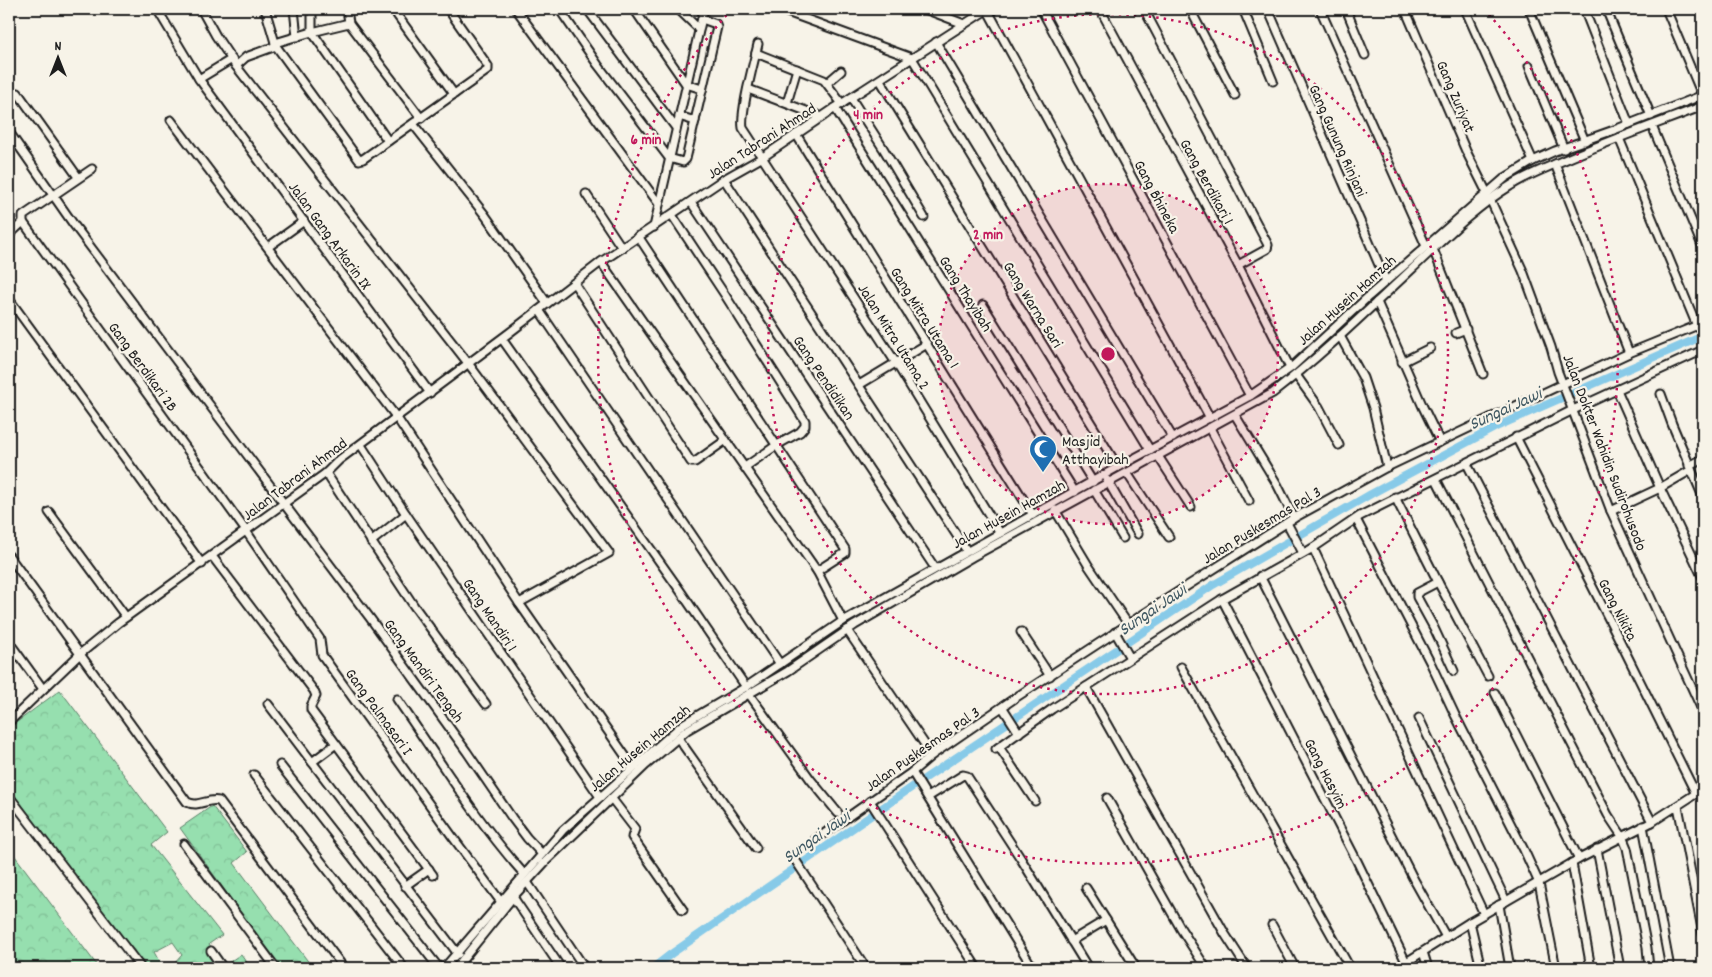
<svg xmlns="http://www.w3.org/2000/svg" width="1712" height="977" viewBox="0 0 1712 977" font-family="Dekko,sans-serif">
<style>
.forest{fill:url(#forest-crowns);stroke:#597e66}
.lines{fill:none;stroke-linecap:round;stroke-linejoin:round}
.canal{stroke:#87cae8;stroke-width:8}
.minor-casing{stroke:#1c1c1c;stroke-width:11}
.minor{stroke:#f7f3e8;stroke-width:7}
.ring{fill:none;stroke:#c2185b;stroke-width:2.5;stroke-dasharray:2.5 5}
.labels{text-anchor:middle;stroke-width:4.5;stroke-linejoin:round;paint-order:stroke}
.street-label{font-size:16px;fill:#1c1c1c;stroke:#f7f3e8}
.poi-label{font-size:16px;fill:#1c1c1c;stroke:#f7f3e8;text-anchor:start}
.water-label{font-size:18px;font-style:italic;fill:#415963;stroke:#f7f3e8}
.centre{fill:#c2185b;stroke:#f7f3e8;stroke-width:2.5}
.ring-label{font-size:15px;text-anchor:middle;font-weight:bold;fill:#c2185b;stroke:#f7f3e8;stroke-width:4.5;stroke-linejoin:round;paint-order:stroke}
</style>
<defs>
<pattern id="forest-crowns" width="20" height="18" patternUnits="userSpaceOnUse" patternTransform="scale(1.25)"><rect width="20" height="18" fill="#96dfaf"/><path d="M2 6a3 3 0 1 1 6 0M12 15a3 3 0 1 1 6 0" fill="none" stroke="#81bf96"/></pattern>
</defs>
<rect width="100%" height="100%" fill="#f7f3e8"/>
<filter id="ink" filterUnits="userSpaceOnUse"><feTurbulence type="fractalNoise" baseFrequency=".02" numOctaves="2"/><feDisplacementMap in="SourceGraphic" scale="10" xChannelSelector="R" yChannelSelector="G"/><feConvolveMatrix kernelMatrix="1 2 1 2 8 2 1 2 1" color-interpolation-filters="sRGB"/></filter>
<g filter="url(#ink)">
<g class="forest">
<path d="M60,690L167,832L151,845L222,935L209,944L225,965L241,954L251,968H175L173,965L182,955L173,942L154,952L160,963L150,968H144L9,791V728Z"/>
<path d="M212,806L247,852L234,863L313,968H281L180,828Z"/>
<path d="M9,848L99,968H9Z"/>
</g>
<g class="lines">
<path class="canal" d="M653,968L671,954L921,781L1213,585L1371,494L1498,426L1703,336"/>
<g class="minor-casing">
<g id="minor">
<path d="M157,9L199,79L430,393"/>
<path d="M201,9L216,36L236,66L468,363L609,553L519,603"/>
<path d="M265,9L276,46L359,160L363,159L488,70V66L448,9"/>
<path d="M294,9L297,37"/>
<path d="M347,9L349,23L421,118"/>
<path d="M406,9L398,11L397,15L454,94"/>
<path d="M516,9L659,204"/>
<path d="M587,9L676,128"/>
<path d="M634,9L686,84L702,89"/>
<path d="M678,9L699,29"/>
<path d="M779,9L912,58L1150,450"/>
<path d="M925,9L964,24"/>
<path d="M987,9L1210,418"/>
<path d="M1041,9L1250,396"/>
<path d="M1100,9L1238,265L1290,368"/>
<path d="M1144,9L1268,245L1267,249L1238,265"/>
<path d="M1190,9L1235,95"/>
<path d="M1243,9L1273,81"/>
<path d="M1268,9L1386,281"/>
<path d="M1320,9L1426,246"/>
<path d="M1346,9L1365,55"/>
<path d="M1405,9L1466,151L1487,193"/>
<path d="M1465,9L1533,161"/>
<path d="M1529,9L1585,141"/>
<path d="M1584,9L1629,124"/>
<path d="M1606,9L1651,116"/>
<path d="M1666,9L1702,95"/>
<path d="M562,13L598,65L669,158L683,162L686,159L717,27L716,24L702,19"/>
<path d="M349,23L312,32L388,141"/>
<path d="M936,42L1173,438"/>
<path d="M275,43L312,32V9"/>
<path d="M758,44C754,62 740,112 743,128L896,363L1000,533"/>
<path d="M756,53L824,80L842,104"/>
<path d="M236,66L246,57L276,46"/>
<path d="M1529,66L1564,149"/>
<path d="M199,79L232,59"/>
<path d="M880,80L1118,467"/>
<path d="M827,83L841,71"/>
<path d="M748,89L822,117"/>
<path d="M18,93L78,177"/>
<path d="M851,98L883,148L924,217"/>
<path d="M787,103L797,69"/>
<path d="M835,108L1075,492"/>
<path d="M679,116L695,121"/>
<path d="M171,120L397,418L519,603L633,767"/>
<path d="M413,124L485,215L547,303"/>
<path d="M1652,126L1703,248"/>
<path d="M9,132L74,225L370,618L467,752L512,818L527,838L542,854"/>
<path d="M796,134L1033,515"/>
<path d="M1619,138L1697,326"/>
<path d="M1555,164L1629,353"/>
<path d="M92,169L23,216V222L246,531L320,639L322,655L452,836L501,902"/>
<path d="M724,179L967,551"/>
<path d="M586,194L622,248"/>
<path d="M1490,199L1523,271L1551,347L1558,372L1611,511L1703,712"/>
<path d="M691,202L935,568"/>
<path d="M672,215L725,295L805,421V426L800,432L777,445L745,467"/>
<path d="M654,227L704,9"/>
<path d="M9,235L23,222"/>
<path d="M638,236L845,549V553L817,571"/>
<path d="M268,247L304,221"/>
<path d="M1433,249L1483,374"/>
<path d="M601,262L817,571L843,621"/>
<path d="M574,283L691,462H695L726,440"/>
<path d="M9,299L202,564"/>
<path d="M1377,302L1423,407L1440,442"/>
<path d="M983,305L1093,482"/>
<path d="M539,310L780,664"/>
<path d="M1456,333L1466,329"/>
<path d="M1340,336L1363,378L1373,408L1387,467"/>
<path d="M502,339L679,589L746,687"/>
<path d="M1402,362L1430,348"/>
<path d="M1296,375L1319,407L1339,445"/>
<path d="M859,385L927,344"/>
<path d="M1617,390L1660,488L1703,578"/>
<path d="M1661,394L1672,424L1703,497"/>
<path d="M1235,415L1277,484L1294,518"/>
<path d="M1210,428L1249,501"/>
<path d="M1516,437L1615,631L1696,794"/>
<path d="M361,445L406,514L600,797"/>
<path d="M1158,456L1191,507"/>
<path d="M1467,464L1652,822"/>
<path d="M1689,466L1703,459"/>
<path d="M326,473L414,606L486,704"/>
<path d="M1127,473L1169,537"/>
<path d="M1436,479L1608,815L1622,836L1627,848L1647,948L1649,968"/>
<path d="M1107,480L1138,534"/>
<path d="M1094,490L1123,538"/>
<path d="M1395,497L1438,582L1488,676"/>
<path d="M1055,510L1088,565L1128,624"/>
<path d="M1611,511L1660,488L1691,470"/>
<path d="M49,512L126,617"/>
<path d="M1356,519L1431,664L1455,715L1524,850L1539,883L1556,968"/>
<path d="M1287,523L1303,553"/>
<path d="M371,542L406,514"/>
<path d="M1313,548L1484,914"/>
<path d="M9,556L187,802C199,808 207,798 219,801L344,968"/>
<path d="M212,556L314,691L316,696L311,706V710L433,875"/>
<path d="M1260,576L1413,878L1446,937"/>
<path d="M1438,582L1417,593V597L1434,628L1454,671"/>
<path d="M1222,599L1357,861L1406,962"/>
<path d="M847,630L932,755"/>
<path d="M1021,632L1050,676"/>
<path d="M1115,632L1130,658"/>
<path d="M9,642L43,689"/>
<path d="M1181,667L1350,968"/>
<path d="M1495,693L1579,859"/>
<path d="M749,694L811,780L838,813"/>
<path d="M397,699C438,758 476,820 524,874"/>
<path d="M268,704L458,954"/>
<path d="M1003,708L1019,733"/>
<path d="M1419,718L1506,901"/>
<path d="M9,722L80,654L118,623L326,473L339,460L509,333L601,262L724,179L763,157L835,108L988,9"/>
<path d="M678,738L756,848"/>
<path d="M999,747L1035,801"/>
<path d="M996,749L1052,709L1086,687"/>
<path d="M312,762L336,744"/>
<path d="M280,765L439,968"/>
<path d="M912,772L1033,968"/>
<path d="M254,775L404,968"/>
<path d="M9,796L141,968"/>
<path d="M928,797L963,775L967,776L1021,859L1088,968"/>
<path d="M1107,798L1181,929L1206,968"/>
<path d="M612,799L635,829L632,837L683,910"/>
<path d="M870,801L977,968"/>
<path d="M1678,806L1703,934"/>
<path d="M1643,826L1670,968"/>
<path d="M815,840L912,772L932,755L1015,698L1165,600L1294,518L1387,467L1473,426L1629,353L1703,323"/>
<path d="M184,844L276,968"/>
<path d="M1597,849L1620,968"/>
<path d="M792,855L866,968"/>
<path d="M1572,863L1591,968"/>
<path d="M527,882L584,967"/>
<path d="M405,886L429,869"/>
<path d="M1086,888L1136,968"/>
<path d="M513,897L561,968"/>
<path d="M1499,905L1510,968"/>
<path d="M1470,922L1481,968"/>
<path d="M1272,925L1295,968"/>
<path d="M1071,941L1106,920"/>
<path d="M211,951L223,968"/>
<path d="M1423,952L1428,968"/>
<path d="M444,968L563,830L683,724L746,687L843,621L1118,467L1250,396L1292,367L1369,296L1505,178L1533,161L1555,151L1614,130L1703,95"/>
<path d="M456,968L513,897L546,861L646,765L687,730L788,671L855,625L972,557L1273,393C1322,355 1367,311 1412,269C1443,240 1474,208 1510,186C1527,175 1544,169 1562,161C1608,141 1656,124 1703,106"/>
<path d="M1247,968L1225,934L1086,687L1222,599L1313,548L1360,516L1573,410L1703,350"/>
<path d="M1397,968L1470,922L1579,859L1652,822L1703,789"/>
</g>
</g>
<use href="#minor" class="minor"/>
</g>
</g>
<circle cx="1108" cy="354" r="170" fill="#c2185b" fill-opacity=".12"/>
<g class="ring">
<circle cx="1108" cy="354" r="170"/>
<circle cx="1108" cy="354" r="340"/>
<path d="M1484 9A510 510 0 1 1 732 9"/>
</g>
<defs>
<g id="mosque-pin" transform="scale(1.4375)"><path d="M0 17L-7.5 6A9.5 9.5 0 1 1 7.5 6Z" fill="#1f6fb2" stroke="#f7f3e8"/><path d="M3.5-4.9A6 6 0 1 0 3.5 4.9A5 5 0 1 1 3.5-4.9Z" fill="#fff"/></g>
</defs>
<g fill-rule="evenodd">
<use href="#mosque-pin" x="1043" y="449"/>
</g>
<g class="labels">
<g class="street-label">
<text transform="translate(1457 96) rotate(67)" y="6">Gang Zuriyat</text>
<text transform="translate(761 140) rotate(-33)" y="6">Jalan Tabrani Ahmad</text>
<text transform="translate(1339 140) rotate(66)" y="6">Gang Gunung Rinjani</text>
<text transform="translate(1208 181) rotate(61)" y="6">Gang Berdikari 1</text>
<text transform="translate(1158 196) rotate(62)" y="6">Gang Bhineka</text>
<text transform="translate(331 235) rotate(54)" y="6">Jalan Gang Arkarin IX</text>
<text transform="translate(967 293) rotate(58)" y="6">Gang Thayibah</text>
<text transform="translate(1346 299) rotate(-42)" y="6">Jalan Husein Hamzah</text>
<text transform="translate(1034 304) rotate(58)" y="6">Gang Warna Sari</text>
<text transform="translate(926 317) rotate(58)" y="6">Gang Mitra Utama 1</text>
<text transform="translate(895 336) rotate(58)" y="6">Jalan Mitra Utama 2</text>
<text transform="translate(144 366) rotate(54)" y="6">Gang Berdikari 2B</text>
<text transform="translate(825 377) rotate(56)" y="6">Gang Pendidikan</text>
<text transform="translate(1606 452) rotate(69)" y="6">Jalan Dokter Wahidin Sudirohusodo</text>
<text transform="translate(294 478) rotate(-37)" y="6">Jalan Tabrani Ahmad</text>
<text transform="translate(1008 513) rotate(-29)" y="6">Jalan Husein Hamzah</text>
<text transform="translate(1261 524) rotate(-31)" y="6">Jalan Puskesmas Pal 3</text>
<text transform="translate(1619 609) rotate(63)" y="6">Gang Nikita</text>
<text transform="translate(491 614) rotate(56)" y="6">Gang Mandiri 1</text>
<text transform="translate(425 670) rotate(54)" y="6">Gang Mandiri Tengah</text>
<text transform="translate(380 711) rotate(54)" y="6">Gang Palmasari I</text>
<text transform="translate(639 747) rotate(-40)" y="6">Jalan Husein Hamzah</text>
<text transform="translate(922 748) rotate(-35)" y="6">Jalan Puskesmas Pal 3</text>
<text transform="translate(1327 773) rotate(63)" y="6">Gang Hasyim</text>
</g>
<g class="poi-label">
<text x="1062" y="446">Masjid<tspan x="1062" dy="18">Atthayibah</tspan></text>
</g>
<g class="water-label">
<text transform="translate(1505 408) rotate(-25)" y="6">Sungai Jawi</text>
<text transform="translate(1152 609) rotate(-34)" y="6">Sungai Jawi</text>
<text transform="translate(816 836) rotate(-35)" y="6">Sungai Jawi</text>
</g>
</g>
<circle cx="1108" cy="354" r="8" class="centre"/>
<g class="ring-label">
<text x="868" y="119">4 min</text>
<text x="646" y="144">6 min</text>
<text x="988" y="239">2 min</text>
</g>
<rect width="1712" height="977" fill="none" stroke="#f7f3e8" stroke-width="30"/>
<rect x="15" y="15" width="1682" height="947" fill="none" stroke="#1c1c1c" stroke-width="2" filter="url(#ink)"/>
<g transform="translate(58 58)" stroke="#f7f3e8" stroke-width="4" paint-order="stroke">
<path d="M0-4L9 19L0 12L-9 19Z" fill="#1c1c1c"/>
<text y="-8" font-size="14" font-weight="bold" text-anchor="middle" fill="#1c1c1c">N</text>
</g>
</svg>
